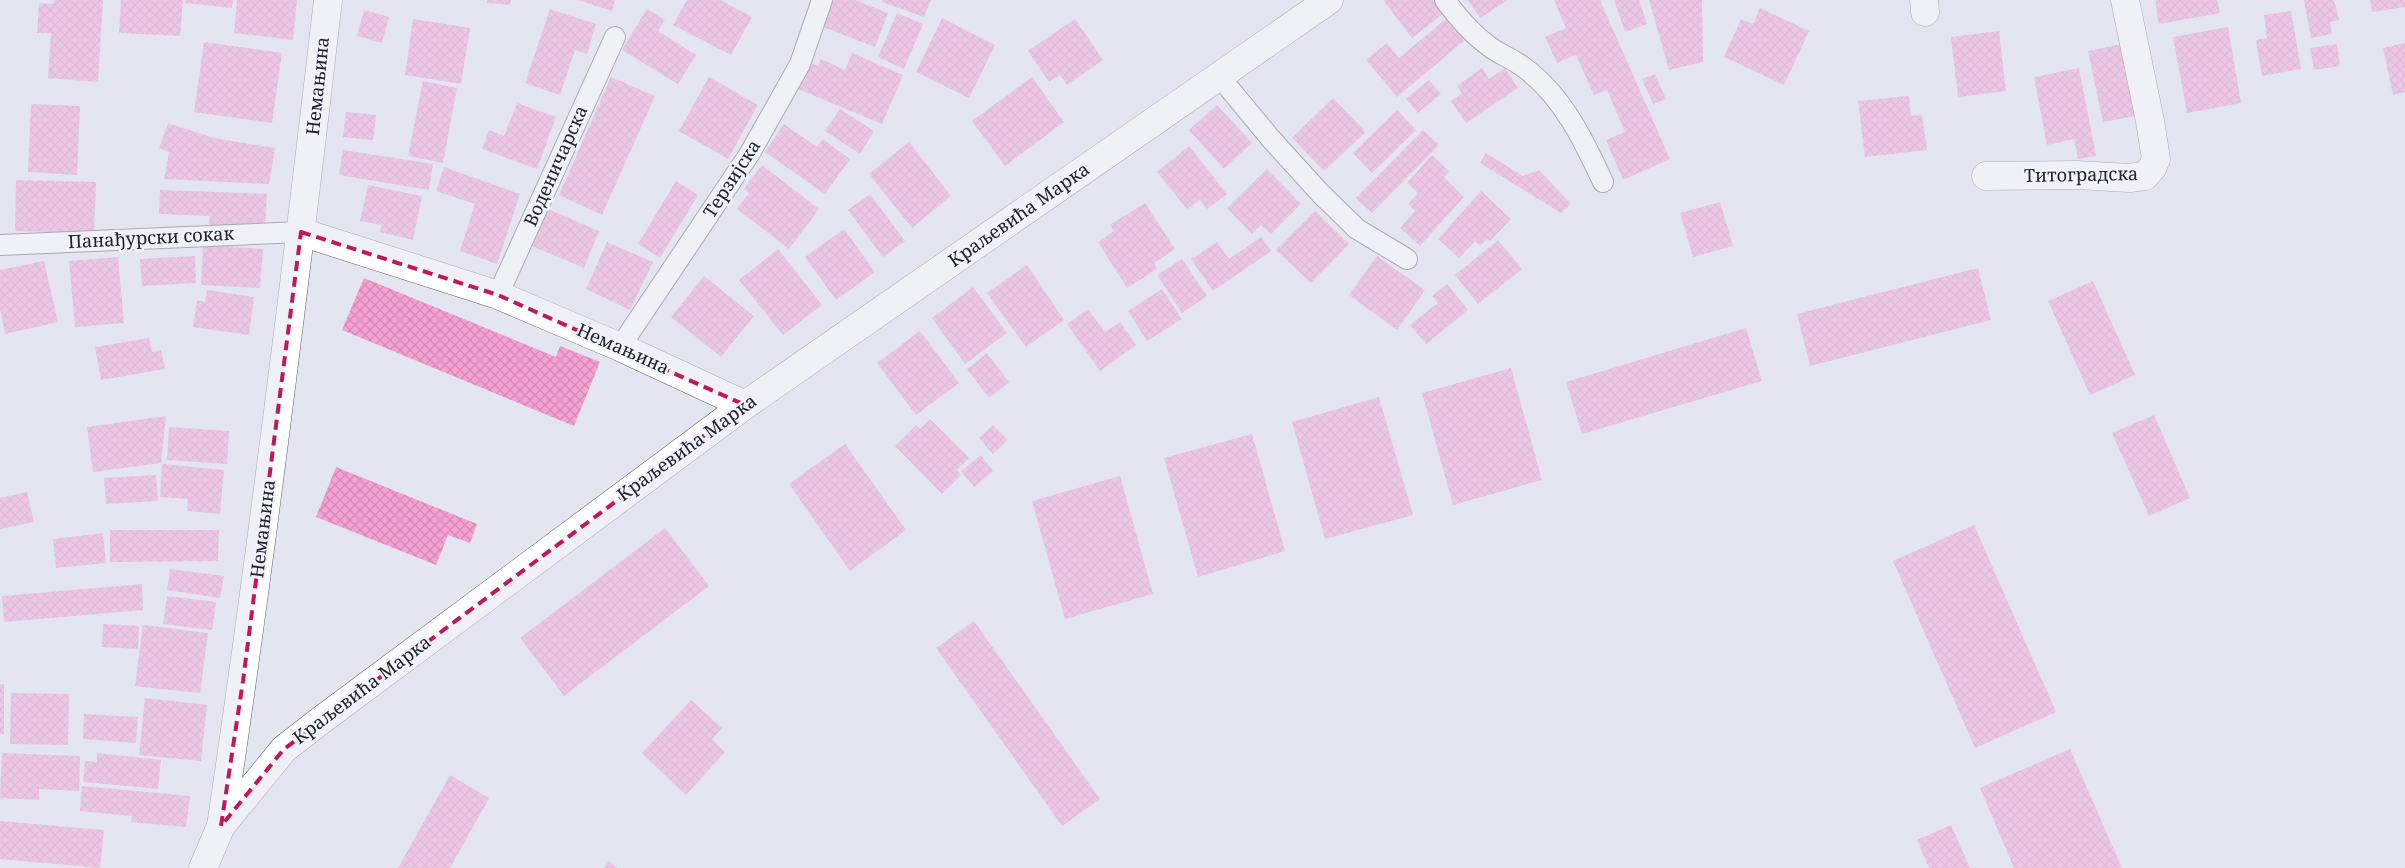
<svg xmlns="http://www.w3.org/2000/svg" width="2405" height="868" viewBox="0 0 2405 868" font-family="'Noto Serif',serif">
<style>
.building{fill:url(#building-cross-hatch)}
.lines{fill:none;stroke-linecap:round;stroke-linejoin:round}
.service-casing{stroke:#61626c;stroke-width:22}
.minor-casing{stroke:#61626c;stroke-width:29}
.secondary-casing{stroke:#61626c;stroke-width:29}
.service{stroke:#fff;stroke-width:20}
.minor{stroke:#fff;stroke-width:28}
.secondary{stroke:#fff;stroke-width:28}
.marked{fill:none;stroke:#c2185b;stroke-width:4;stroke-dasharray:10 6;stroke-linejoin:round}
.labels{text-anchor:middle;stroke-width:5;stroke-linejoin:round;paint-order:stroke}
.street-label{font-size:18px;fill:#222327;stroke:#f0f2fe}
</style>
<defs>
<pattern id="building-cross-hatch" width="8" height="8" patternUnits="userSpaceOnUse" patternTransform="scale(1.25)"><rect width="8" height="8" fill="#f6a1d3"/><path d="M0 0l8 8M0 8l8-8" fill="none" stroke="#d38ab5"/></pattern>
</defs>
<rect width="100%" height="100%" fill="#e3e5f0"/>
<g class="building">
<path d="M54,0H103L98,82L48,78L51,33H37L39,3L53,4Z"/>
<path d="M121,0H183L180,36L119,33Z"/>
<path d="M185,0H233L232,8L185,3Z"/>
<path d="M237,0H297L293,40L234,33Z"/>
<path d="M487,0H511L510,5L487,3Z"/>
<path d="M578,0H615L612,11Z"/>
<path d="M687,0H720L752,17L731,55L673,25Z"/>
<path d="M833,0H855L888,13L875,47L823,27Z"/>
<path d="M883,0H931L924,17L882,2Z"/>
<path d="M1383,0H1433L1444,13L1412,38Z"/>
<path d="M1468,0H1508L1480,18Z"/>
<path d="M1554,0H1600L1670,159L1623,180L1606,140L1625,132L1607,90L1594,95L1576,55L1557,63L1545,37L1566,28Z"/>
<path d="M1614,0H1639L1647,24L1625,32Z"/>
<path d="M1649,0H1702L1703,62L1669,70Z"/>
<path d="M2155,0H2217L2220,13L2159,24Z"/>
<path d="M2304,0H2334L2339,20L2330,22L2332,34L2311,38Z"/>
<path d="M2370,0H2405V7L2372,12Z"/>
<path d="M1760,8L1809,31L1784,85L1724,57L1741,19L1753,24Z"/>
<path d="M550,9L596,24L587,54L575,50L560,95L525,83Z"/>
<path d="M647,9L665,20L658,31L696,55L678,84L622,50Z"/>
<path d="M364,10L389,17L382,43L357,36Z"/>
<path d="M2291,11L2301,69L2262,76L2256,40L2267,38L2264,15Z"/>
<path d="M897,13L923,24L904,69L878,57Z"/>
<path d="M942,18L995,45L969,98L916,72Z"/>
<path d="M1447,18L1465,40L1397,97L1366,60L1387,43L1399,58Z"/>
<path d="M413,19L470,28L461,84L405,75Z"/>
<path d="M1075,19L1103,60L1067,85L1060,75L1049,82L1028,51Z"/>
<path d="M2228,27L2241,103L2187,113L2173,37Z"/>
<path d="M1999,31L2006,91L1958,97L1951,37Z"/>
<path d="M204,42L282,53L272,123L194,112Z"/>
<path d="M2126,43L2141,115L2103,122L2088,51Z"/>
<path d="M2405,43V92L2393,95L2383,48Z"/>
<path d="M2337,44L2340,66L2314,70L2310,48Z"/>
<path d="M852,53L903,75L882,124L798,89L809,62L818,66L821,59L845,70Z"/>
<path d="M1482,68L1489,79L1505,68L1518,88L1466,123L1451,101L1462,93L1457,86Z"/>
<path d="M2079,68L2096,156L2078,159L2074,139L2047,145L2034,77Z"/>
<path d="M1655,74L1666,99L1653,104L1642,79Z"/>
<path d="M611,77L655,96L602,215L559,195Z"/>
<path d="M709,77L758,105L728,159L679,131Z"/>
<path d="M1032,77L1064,122L1005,166L972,121Z"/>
<path d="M1429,80L1441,94L1418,113L1406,99Z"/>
<path d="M423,81L457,88L443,163L408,156Z"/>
<path d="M1909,96L1911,116L1922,115L1927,150L1865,157L1858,101Z"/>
<path d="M1333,98L1366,132L1324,171L1292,138Z"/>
<path d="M517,103L556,117L537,169L482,149L489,130L504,136Z"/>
<path d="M31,104L80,106L77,175L28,172Z"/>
<path d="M1217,105L1252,143L1224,169L1189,130Z"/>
<path d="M840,109L874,131L860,154L825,131Z"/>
<path d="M1397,110L1416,130L1372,173L1353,153Z"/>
<path d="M346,112L376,115L373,140L343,137Z"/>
<path d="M168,123L214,138L275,148L269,184L164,179L169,152L159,148Z"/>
<path d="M784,124L817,147L823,139L850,159L825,194L765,152Z"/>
<path d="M1423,130L1439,145L1372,213L1356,198Z"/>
<path d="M909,142L951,196L912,228L869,174Z"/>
<path d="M1189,146L1227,194L1207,209L1200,200L1187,209L1157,172Z"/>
<path d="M343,150L433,164L429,190L339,175Z"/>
<path d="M1486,153L1523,176L1539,170L1571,204L1561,213L1480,163Z"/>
<path d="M1432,155L1449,171L1444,177L1464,197L1420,246L1400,228L1415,211L1408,204L1418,193L1407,183Z"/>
<path d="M762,165L819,209L789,249L737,209L749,193L744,189Z"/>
<path d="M444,167L520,194L497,264L460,251L475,204L436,191Z"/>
<path d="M1267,169L1301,204L1271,234L1261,225L1252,234L1227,208Z"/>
<path d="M16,180L96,182L94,233L15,231Z"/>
<path d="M676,181L698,195L660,258L638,244Z"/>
<path d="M368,185L422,196L413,240L380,232L382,225L360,221Z"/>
<path d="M160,190L267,194L265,227L209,225L210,216L159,214Z"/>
<path d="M1481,191L1511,219L1490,241L1487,239L1480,246L1475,241L1459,258L1438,239Z"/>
<path d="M870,194L905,241L883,257L848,210Z"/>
<path d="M1720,202L1733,246L1693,257L1680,213Z"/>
<path d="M1145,203L1175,249L1154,263L1157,269L1127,288L1098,242L1114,231L1110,225Z"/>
<path d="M548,209L599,231L584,268L532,246Z"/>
<path d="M1315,211L1349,244L1311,283L1276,250Z"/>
<path d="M844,229L875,272L836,300L805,257Z"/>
<path d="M1261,237L1271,251L1213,291L1191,259L1217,242L1229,259Z"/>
<path d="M1498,240L1522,269L1478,304L1455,275Z"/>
<path d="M607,242L653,262L630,310L586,289Z"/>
<path d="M203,245L263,249L260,288L201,285Z"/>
<path d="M778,249L822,305L783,335L739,280Z"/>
<path d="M195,256L196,283L142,286L140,259Z"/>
<path d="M1377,256L1425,290L1397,330L1349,295Z"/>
<path d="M118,257L124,323L75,327L69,261Z"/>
<path d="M1182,259L1207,296L1182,313L1157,275Z"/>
<path d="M44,261L58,322L5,334L0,309V270Z"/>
<path d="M1027,265L1064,320L1026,347L987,293Z"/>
<path d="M1978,268L1991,320L1810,366L1797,314Z"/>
<path d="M704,276L754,316L721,357L671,317Z"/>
<path d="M364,278L556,357L560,346L600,362L574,426L342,330Z"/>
<path d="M2093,281L2135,375L2090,395L2048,301Z"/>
<path d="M1447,284L1468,310L1426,344L1410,325L1438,303L1432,296Z"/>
<path d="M973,287L1007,333L965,364L932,318Z"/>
<path d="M1162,289L1182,319L1147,341L1128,311Z"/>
<path d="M207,290L254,297L249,335L193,327L197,300L205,302Z"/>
<path d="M1088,309L1105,332L1120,322L1136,345L1100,371L1067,324Z"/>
<path d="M1746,328L1762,381L1582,434L1566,382Z"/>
<path d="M920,331L959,383L916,415L877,363Z"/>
<path d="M149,338L152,352L161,350L165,369L101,380L95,347Z"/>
<path d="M987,353L1009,382L989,398L967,369Z"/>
<path d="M1511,368L1542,480L1453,505L1422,393Z"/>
<path d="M1379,397L1413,515L1325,539L1292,422Z"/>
<path d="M2154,415L2190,498L2149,516L2112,433Z"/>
<path d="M166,416L161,463L93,472L87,427Z"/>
<path d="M930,419L969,458L957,470L961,475L942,494L895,446L916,425L920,429Z"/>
<path d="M993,425L1008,440L993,454L979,438Z"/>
<path d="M169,427L229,431L227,464L167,460Z"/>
<path d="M1252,434L1285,551L1198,577L1164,458Z"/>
<path d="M845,444L906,530L850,571L789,484Z"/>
<path d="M981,455L993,471L974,487L961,471Z"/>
<path d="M162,464L224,470L220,514L187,511L188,499L160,497Z"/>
<path d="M336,467L477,524L470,543L448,535L436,565L316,517Z"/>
<path d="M156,475L158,501L106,504L104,478Z"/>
<path d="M1120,476L1153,594L1065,619L1032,501Z"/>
<path d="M27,492L34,522L0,529V498Z"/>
<path d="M1974,525L2056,712L1975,748L1893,561Z"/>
<path d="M665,528L709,586L564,696L520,638Z"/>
<path d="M110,530H219L218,561L110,562Z"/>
<path d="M103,533L106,563L56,568L53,539Z"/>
<path d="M170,569L224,576L220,598L167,590Z"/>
<path d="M142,584L143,610L4,622L2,596Z"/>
<path d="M167,596L216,602L212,630L163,624Z"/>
<path d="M974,621L1100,799L1062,826L936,648Z"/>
<path d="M103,624L139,626L138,649L102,647Z"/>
<path d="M143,625L208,633L200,693L135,686Z"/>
<rect x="0" y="684" width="4" height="50"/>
<path d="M11,693L69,694L68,745L10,744Z"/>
<path d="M145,698L207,705L201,761L139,755Z"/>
<path d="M691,700L722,728L712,739L725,752L686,795L642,753Z"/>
<path d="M84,714L138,717L136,743L83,739Z"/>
<path d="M2070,749L2122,868H2014L1980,788Z"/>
<path d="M2,753L80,756L79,791L39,789V800L0,798Z"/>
<path d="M97,753L161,760L158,789L83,782L85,761L97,762Z"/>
<path d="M450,775L489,798L450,868H398Z"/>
<path d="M82,786L190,796L186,827L131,822L132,816L80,811Z"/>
<path d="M0,821L104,830L100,868L0,859Z"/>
<path d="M1951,825L1970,868H1929L1917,840Z"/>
<path d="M609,861L617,868H604Z"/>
</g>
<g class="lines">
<g class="service-casing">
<g id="service">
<path d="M1445,0C1458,18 1472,34 1490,47C1501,55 1515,60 1526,69C1563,97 1584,141 1603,182"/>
<path d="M1219,76L1271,139L1321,194L1357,229L1407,259"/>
<path d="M0,245L301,232"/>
<path d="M498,295L615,37"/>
<path d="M620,347L750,153L800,64L822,0"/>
</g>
</g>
<g class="minor-casing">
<g id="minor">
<path d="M1924,0L1925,12"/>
<path d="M1986,176L2077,175L2129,178L2145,176L2152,168L2156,159L2150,121L2125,0"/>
<path d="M301,232L498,295L620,347L745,405"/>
</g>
</g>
<g class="secondary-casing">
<g id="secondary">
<path d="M221,826C262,551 296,276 328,0"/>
<path d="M203,868L221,826L284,749L320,721L745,405L1329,0"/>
</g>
</g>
<use href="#service" class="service"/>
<use href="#minor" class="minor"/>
<use href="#secondary" class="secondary"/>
</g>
<path d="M0 0H2405V868H0ZM301,232L498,295L745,405L284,749L221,826L243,681Z" fill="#e3e5f0" fill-opacity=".55" fill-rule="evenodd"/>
<path class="marked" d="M301,232L498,295L745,405L284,749L221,826L243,681Z"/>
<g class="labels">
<g class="street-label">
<text transform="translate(318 86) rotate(-84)" y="6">Немањина</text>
<text transform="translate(556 166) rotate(-66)" y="6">Воденичарска</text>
<text transform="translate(2081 175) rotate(-1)" y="6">Титоградска</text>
<text transform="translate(732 179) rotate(-57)" y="6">Терзијска</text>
<text transform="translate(1019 215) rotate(-35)" y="6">Краљевића Марка</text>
<text transform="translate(151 238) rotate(-3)" y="6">Панађурски сокак</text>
<text transform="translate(623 349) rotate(24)" y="6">Немањина</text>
<text transform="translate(687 448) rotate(-36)" y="6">Краљевића Марка</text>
<text transform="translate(263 529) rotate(-83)" y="6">Немањина</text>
<text transform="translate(362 690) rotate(-37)" y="6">Краљевића Марка</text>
</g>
</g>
</svg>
